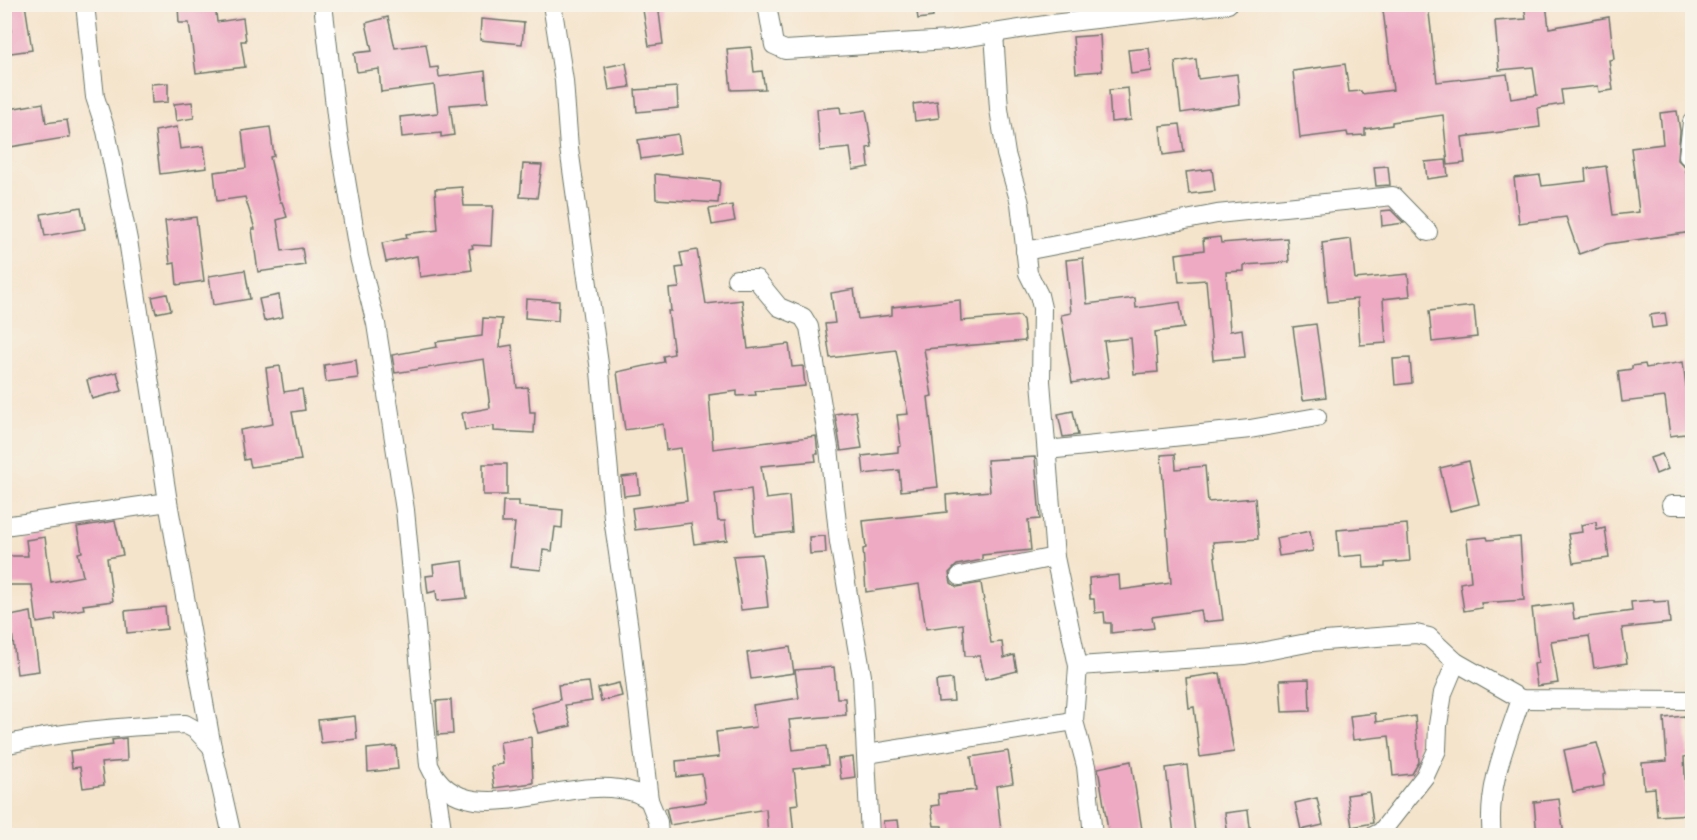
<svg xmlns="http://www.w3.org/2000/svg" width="1697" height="840" viewBox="0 0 1697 840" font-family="Alegreya,serif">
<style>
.building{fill:#eea9c3}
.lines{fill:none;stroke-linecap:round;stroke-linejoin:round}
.minor-casing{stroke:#6a7769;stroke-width:20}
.minor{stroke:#fff;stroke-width:18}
</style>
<rect width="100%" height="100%" fill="#f7f3e8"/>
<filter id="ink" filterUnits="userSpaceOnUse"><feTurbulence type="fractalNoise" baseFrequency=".0167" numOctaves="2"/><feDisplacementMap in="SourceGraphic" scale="12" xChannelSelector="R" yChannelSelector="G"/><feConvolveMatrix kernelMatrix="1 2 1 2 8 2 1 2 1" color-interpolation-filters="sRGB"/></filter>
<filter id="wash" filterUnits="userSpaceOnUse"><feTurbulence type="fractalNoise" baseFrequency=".008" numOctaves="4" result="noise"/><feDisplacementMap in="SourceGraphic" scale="24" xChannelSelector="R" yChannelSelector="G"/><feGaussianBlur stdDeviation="1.35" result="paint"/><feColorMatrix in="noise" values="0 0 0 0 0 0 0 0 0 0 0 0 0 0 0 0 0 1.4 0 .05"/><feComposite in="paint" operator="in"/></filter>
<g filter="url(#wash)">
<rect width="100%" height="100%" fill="#f5e4cc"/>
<g id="blocks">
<g class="building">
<path d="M6,4H25L32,50L4,54V32L11,31Z"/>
<path d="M215,4L217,22L243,18L246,41H241L245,67L196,73L189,23H179L178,6Z"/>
<path d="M642,4H658L663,44L649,46Z"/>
<path d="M932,4L933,17L918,19L916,5Z"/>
<path d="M1385,4H1428L1437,82L1507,74L1511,99L1537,95L1533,67L1499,70L1495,21L1526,19L1524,4H1546L1549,28L1609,17L1614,59L1609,60L1613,90L1599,92L1598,86L1561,90L1563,104L1538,108L1540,127L1462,137L1465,163L1448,165L1443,115L1392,122V125L1365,129V135L1348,136L1347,132L1300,138L1293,71L1345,64L1349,92L1361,91L1362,94L1393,90L1383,10Z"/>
<path d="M388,17L395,48L426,44L430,68L438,67L439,77L485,71L488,102L450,105L454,135L441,137V133L402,137L400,117L438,113L434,85L381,92L379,69L357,72L354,53L372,51L366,23Z"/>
<path d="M481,19L524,23L522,44L480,40Z"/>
<path d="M1100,35L1102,71L1076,73L1073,37Z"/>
<path d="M751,47L754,72L762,71L765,89L731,90L727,49Z"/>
<path d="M1149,48L1152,71L1131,74L1128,50Z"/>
<path d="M1196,59L1198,79L1237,74L1240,104L1181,113L1175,62Z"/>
<path d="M626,63L630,87L609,90L605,67Z"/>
<path d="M168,83V102L152,103L151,84Z"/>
<path d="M677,87L678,108L637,112L635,90Z"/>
<path d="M1128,88L1131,120L1111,122L1109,90Z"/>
<path d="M937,101L939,118L915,121L913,104Z"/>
<path d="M192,102L194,118L176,121L174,104Z"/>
<path d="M43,103L46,123L67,120L70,137L4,148V110Z"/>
<path d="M840,107L841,114L866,110L872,147L867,148L869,167L853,170L850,148L820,151L817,109Z"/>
<path d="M1677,111L1680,131L1678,160L1685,167L1686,172L1692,171V232L1607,244L1579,254L1566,217L1519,223L1514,178L1540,175L1542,186L1586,181L1585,169L1606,166L1613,215L1639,212L1631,148L1663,144L1660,113Z"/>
<path d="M1180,124L1184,152L1163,155L1160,126Z"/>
<path d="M177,127L180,149L204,146L207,168L160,174L155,131Z"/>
<path d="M270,127L274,156L270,157L280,202H282L287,217L277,220L282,251L302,248L305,265L258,272L252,229H255L245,197L217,201L214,172L246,168L242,131Z"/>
<path d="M678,134L681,153L641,159L638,140Z"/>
<path d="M1446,160L1448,176L1427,179L1425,162Z"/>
<path d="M523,164L542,165L537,198L520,197Z"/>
<path d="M1388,166L1390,185L1376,186L1374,167Z"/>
<path d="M1212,169L1215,191L1189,194L1186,172Z"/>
<path d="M655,174L720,181L718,203L656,199Z"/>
<path d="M462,187L464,206H493L491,246L472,245L473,248L469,249L472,270L420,277L417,256L386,262L382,243L407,238L406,234L438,230L435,189Z"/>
<path d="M732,205L735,221L712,225L709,209Z"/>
<path d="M81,207L85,229L45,236L41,214Z"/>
<path d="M1391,210L1404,223L1382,226L1381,211Z"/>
<path d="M196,217L204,281L177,285L175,263L170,264L165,221Z"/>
<path d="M1220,237L1221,243L1287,238L1289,262L1244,265V271L1226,272L1230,331L1242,329L1245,357L1213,360L1206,280L1179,282L1176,254L1204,250L1203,239Z"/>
<path d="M1351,239L1355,279L1408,274L1410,296L1383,299L1386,343L1360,345L1357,299L1328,302L1322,243Z"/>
<path d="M697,250L706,304L742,300L748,349L789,344L792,367L803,366L805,386L755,391L756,395L737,396V391L709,395L713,449L816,436L818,454H815L816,461L761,466L766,499L789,496L792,532L755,536L751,489L715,494L718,521H725L727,540L694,544L691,523L635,530L632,508L687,501L681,448L666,450L663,424L625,430L617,372L664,362L663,356L674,354L668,311H671L669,289L679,288L676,268L683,267L680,253Z"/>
<path d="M1083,258L1087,304L1135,298L1136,308L1180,302L1184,328L1155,332L1158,372L1134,374L1131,338L1104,341L1109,377L1072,383L1061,315L1071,313L1066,260Z"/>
<path d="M245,270L250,299L213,305L209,276Z"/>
<path d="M854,289L858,319L892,315V307L960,300L961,321L1020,316L1023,320L1025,341L924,349L932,396L928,397L938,487L901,491L899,470L864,474L862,456L898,452V447L901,446L897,415L908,414L896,350L830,358L825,324L835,323L831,293Z"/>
<path d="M167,294L171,310L156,313L152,297Z"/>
<path d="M279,295L283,317L264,321L259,299Z"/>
<path d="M526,299L559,301L558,321L525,318Z"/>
<path d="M1474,306L1477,337L1432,342L1429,311Z"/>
<path d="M1665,313L1667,326L1652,328L1650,315Z"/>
<path d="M483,318L502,319L500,347L512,345L517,388L528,387L530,412H535L534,433L494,431V426L465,430L462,413L490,408L484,359L395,373L392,355L437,347L436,342L482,336Z"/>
<path d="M1316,324L1326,397L1303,400L1293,327Z"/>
<path d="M1410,358L1412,383L1395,385L1393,359Z"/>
<path d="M356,360L358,378L326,382L324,365Z"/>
<path d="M1683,362L1688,401H1692V433L1670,436L1665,397L1622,402L1618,371L1632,369V366L1645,364L1646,368Z"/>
<path d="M280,366L284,392L302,389L305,410L292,412L301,460L251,467L249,459L244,460L240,430L273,424L266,368Z"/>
<path d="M117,372L122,391L92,399L87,380Z"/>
<path d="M856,411L862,448L841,451L835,414Z"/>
<path d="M1073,411L1078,435L1063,437L1058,414Z"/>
<path d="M1175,454L1176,469L1205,466L1208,502L1255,498L1258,539L1213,542L1223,620L1203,622L1201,610L1152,617L1154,628L1111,633V623H1105L1104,612L1095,613L1094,599H1090L1089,578L1119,575L1120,590L1171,583L1161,455Z"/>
<path d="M1662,454L1668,469L1656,474L1650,458Z"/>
<path d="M1035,457L1040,519L1028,520L1031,550L982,555V560L957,565L949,573L951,583L957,587L981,583L991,643L1002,642L1004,658L1014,655L1017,671L985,679L980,656H965L963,624L926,629L919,584L866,592L863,549L866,548L863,521L947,512L946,495L990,491L987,460Z"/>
<path d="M1469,461L1479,504L1450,511L1440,468Z"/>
<rect x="483" y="464" width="24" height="31"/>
<path d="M638,475L640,494L624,496L622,477Z"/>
<path d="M503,501H519V506L563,510L562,528L555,527L552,551L543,550L541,570L510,567L515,523H502Z"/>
<path d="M115,521L123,555L107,558L113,601L83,605L84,609L55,614L56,620L37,623L32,585H4V556H28L26,540L45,537L51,582L83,576L78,553L82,552L77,527Z"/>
<path d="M1596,522L1597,530L1605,528L1609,558L1573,563L1568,534L1582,532L1581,525Z"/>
<path d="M1407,524L1410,561L1385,563V567L1364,568L1363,555L1339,557L1337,530Z"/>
<path d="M1310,531L1313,551L1279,556L1276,538Z"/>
<path d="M825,536L826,553L810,554L809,537Z"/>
<path d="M1487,537L1488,540L1520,537L1524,600L1481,603L1482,608L1464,611L1460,583L1471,581L1467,539Z"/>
<path d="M762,554L768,607L741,610L733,556Z"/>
<path d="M463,561L467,598L437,601L436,591L428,593L426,576L434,575L433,565Z"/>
<path d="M1654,600V602L1668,601L1670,623L1622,628L1627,663L1594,668L1589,636L1551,641L1558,683L1537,686L1534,664L1538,663L1532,608L1572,603L1574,619L1632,611L1631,602Z"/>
<path d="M165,607L167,629L127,633L125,611Z"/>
<path d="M31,612L39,671L17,674L10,616Z"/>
<path d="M790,647L794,673L751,679L747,653Z"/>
<path d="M834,667L837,698H845L846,715L789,720L793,750L826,746L828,765L794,769L798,804L791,805L794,836H768L766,809L670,825L666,808L706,802L702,774L677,777L676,761L719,757L716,732L756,727L753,705L799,698L795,670Z"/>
<path d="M1220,673L1234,752L1200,757L1194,707L1189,708L1186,678Z"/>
<path d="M952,679L954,701L938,702L936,681Z"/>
<path d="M1309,679L1310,711L1282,712L1280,680Z"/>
<path d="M589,682L592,701L565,705L571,726L538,733L531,708L560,700L558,685Z"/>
<path d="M619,683L622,696L601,701L598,688Z"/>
<path d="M451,700L453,734L438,735L436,701Z"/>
<path d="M1375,713L1376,722L1415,716L1419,762L1412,774L1393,776L1389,736L1353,740L1350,716Z"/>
<path d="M355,716L357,739L321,743L318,720Z"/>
<path d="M1685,716L1688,756L1684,757L1686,793H1692V814L1657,816L1655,788L1644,789L1642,763L1667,761L1664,718Z"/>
<path d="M531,737L533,783L494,788L491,766L503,764L500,742Z"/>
<path d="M126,738L127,761L101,763L104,785L83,788L80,767L72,768L70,751L113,745L112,740Z"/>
<path d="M1597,743L1606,774L1603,775L1604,786L1573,792L1564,750Z"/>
<path d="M396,746L398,769L368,772L367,749Z"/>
<path d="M1008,751L1013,783L996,786L1001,831L943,836L942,826H934L931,806L939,805L938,794L976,790L971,757Z"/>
<path d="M853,757L855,777L841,779L838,759Z"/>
<path d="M1131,761L1143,836H1109L1098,768Z"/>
<path d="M1187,765L1195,833L1174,835L1166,768Z"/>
<path d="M1369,792L1373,823L1352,827L1347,795Z"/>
<path d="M1317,798L1323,825L1301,830L1295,803Z"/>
<path d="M1559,799L1564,836H1537L1534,802Z"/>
<path d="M1248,810L1251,836H1228L1225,813Z"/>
<path d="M898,820L900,836H885L883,821Z"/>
</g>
</g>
</g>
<g filter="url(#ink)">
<use href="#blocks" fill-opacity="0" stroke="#6a7769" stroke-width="1.5"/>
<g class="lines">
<g class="minor-casing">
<g id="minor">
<path d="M323,4L338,132L359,257L376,324L405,510L429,765C462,840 565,771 633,792C638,793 644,797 649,800L658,822L659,836"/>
<path d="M552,4L564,81L569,148L600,371L613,518L629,629L649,800"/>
<path d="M767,4L774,45L785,50L949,40L1052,24L1228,4"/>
<path d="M994,33L999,109L1006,154L1020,203L1028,273L1039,295L1042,308L1041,381L1055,557L1078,666L1074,721L1086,766L1093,836"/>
<path d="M1688,156L1692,122"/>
<path d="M1025,251L1217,214L1393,196L1428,232"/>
<path d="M736,279H756L779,307L803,317L809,327L829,448L839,542L862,676L870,836"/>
<path d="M1047,450L1250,429L1317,417"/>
<path d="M168,502L212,747L232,836"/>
<path d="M1671,505H1692"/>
<path d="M4,526L168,502L128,240L106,131L95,97L85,4"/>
<path d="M960,576L1055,557"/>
<path d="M1078,666L1245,655L1312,642L1416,634L1429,637L1456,662L1521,699L1692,700"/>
<path d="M4,745C64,731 124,726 185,724L196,730L212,747"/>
<path d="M867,754L1074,721"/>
<path d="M435,782L443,836"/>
<path d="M1373,836L1381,832L1425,776L1437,750L1438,725L1443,693L1456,662"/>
<path d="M1492,836C1486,788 1506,744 1521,699"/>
</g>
</g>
<use href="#minor" class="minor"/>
</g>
</g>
<rect width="1697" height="840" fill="none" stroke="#f7f3e8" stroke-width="24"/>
</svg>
